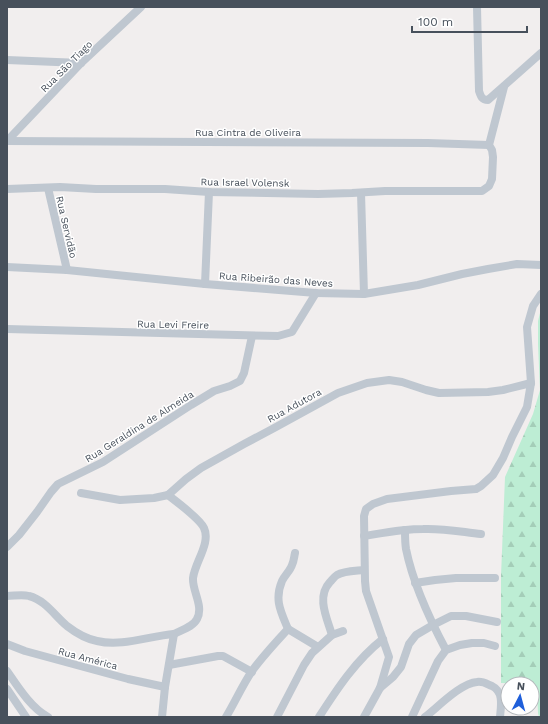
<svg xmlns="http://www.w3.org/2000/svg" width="548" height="724" viewBox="0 0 548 724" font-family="'Work Sans',sans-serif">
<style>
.forest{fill:url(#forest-firs)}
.pitch{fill:#bdedd4}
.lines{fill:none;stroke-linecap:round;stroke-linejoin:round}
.minor{stroke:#bfc7d0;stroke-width:8}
.labels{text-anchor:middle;stroke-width:3;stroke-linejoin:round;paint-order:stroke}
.street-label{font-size:10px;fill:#47505b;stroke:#fff}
</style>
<defs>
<pattern id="forest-firs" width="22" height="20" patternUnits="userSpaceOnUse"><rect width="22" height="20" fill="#bdedd4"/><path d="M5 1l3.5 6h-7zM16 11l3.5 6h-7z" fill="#a4cdb8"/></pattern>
</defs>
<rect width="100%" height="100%" fill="#f1eeee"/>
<path class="forest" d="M540,390L541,717H539L538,713L537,693L532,690V684L501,683V576L505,477L533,414Z"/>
<path class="pitch" d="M541,309V390H540L538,344V321Z"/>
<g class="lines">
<g class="minor">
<path d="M477,7L479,91C481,97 482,100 488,100L541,53"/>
<path d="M7,60L81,63"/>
<path d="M7,141L428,143L489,145"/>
<path d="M7,141L81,63L141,7"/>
<path d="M48,188L67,270"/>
<path d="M7,189L60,187L96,189H165L209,192L318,194L352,193L385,191H482L489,186L492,179L493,157L492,150L489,145L504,87"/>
<path d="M361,193L364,294"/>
<path d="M7,267L67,270L205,284L316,293L364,294L418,285L462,274L488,269L517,264L541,265"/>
<path d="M205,284L209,192"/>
<path d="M7,329L278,336L292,332L316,293"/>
<path d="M81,493L120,500L154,498L168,495L186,479L201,468L244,444L276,427L338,393L367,383L389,380L402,382L426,390L439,393L488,392L503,390L531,383"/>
<path d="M405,530C405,536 405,543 406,549C413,584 429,618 446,650"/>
<path d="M364,536C383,533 403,529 423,529C442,528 462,532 481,534"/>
<path d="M7,547L19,535L37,512L51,492L58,484L103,462L191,405L214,391L230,386L240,381L244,373L252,336"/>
<path d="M415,583L435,580L456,578H495"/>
<path d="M7,596C14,596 22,594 29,596C45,600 55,616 67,626C76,633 87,639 97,641C122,647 149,636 174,634"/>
<path d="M288,629L318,647"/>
<path d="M332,635C327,618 316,597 330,582C332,580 334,577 337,575C344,571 356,571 364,570"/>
<path d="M7,644L25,651L128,679L165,687"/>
<path d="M169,665L218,656H223L252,672"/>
<path d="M7,671C18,687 31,708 48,717"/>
<path d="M380,688L393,677L401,667L409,644L416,635L433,625L451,616H466L497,622"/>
<path d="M7,689L26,717"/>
<path d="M162,717L165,687L174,634C181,630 193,627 197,619C204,606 192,591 193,578C195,562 211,543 204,528C200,519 177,502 168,495"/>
<path d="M226,717C235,702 242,686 252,671C263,656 275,643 288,629C281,612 274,600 282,581C285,575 290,571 292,565C294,561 294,557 295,553"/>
<path d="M277,717L304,665L312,653L332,635L343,631"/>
<path d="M319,717C337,689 356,660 383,639"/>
<path d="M364,717L380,688L389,657L366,591L365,581L364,516L366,509L373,504L387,499L451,491L476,489L481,486L493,475L503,458L512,437L527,407L531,383L527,327L533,306L541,294"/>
<path d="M412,717L438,661L446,650L460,645L472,643H484L495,646"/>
<path d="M425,717C438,707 461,683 477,682C483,681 487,684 492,686C504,692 501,706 500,717"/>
</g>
</g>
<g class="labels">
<g class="street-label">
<text transform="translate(66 66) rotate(-45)" y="4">Rua São Tiago</text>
<text x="248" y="136">Rua Cintra de Oliveira</text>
<text transform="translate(245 182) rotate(1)" y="4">Rua Israel Volensk</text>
<text transform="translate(67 227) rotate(77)" y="4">Rua Servidão</text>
<text transform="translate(276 279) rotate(4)" y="4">Rua Ribeirão das Neves</text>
<text transform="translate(173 324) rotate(1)" y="4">Rua Levi Freire</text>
<text transform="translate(294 405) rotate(-29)" y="4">Rua Adutora</text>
<text transform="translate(139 426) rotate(-32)" y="4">Rua Geraldina de Almeida</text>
<text transform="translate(88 658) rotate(15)" y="4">Rua América</text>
</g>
</g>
<rect width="548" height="724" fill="none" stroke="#47505b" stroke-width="16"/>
<g transform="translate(520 696) rotate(6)"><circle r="19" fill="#ffffff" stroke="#b5b9bd"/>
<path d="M0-3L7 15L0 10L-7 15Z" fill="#1f5fda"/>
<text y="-6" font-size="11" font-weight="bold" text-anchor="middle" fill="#47505b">N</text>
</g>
<path d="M412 26v6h115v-6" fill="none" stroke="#47505b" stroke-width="2"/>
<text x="418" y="26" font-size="12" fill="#47505b" stroke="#ffffff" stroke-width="3" paint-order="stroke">100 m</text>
</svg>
